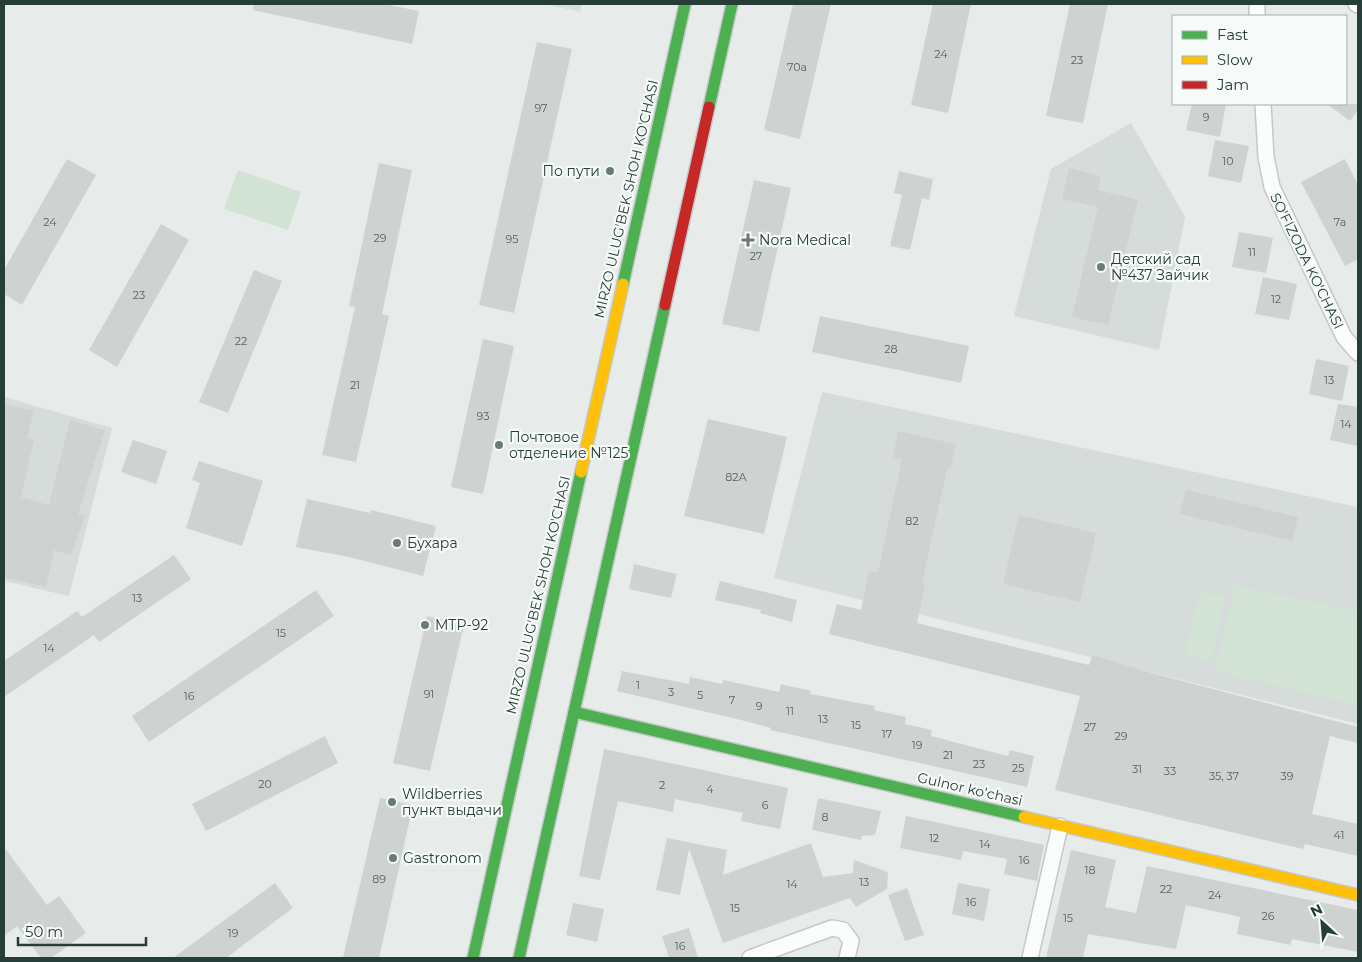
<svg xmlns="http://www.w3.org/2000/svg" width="1362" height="962" viewBox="0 0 1362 962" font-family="Montserrat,sans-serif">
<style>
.built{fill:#d6dcd9}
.green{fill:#d2e3d6}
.building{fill:#ced3d1}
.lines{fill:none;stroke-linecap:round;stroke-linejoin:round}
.street-casing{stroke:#c4c8c6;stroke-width:18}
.fast-casing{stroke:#c3c9c6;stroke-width:14}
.slow-casing{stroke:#c3c9c6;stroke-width:14}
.jam-casing{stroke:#c3c9c6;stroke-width:14}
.street{stroke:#fbfcfc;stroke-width:15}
.fast{stroke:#4caf50;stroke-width:11}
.slow{stroke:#ffc107;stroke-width:11}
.jam{stroke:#c62828;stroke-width:11}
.poi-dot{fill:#6a7b75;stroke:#f6faf8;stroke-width:2}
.labels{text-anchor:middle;stroke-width:4.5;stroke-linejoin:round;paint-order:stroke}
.number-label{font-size:11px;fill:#51645e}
.poi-label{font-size:14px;fill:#263e37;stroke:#f6faf8;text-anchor:start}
.street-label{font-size:14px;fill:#263e37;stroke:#f6faf8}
</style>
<rect width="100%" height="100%" fill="#e7ebe9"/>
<g class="built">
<path d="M1131,123L1185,217L1159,350L1014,316L1051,169Z"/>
<path d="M822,392L1358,507V724L774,578Z"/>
<path d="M4,397L112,428L69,596L4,581Z"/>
</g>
<g class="green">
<path d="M546,4H582L580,12Z"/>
<path d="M238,170L301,192L288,230L224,209Z"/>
<path d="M1235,586L1358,611V705L1215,671Z"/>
<path d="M1199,592L1225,597L1211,662L1185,655Z"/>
</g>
<g class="building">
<path d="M254,4H384L419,11L412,44L253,10Z"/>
<path d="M793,4H831L800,139L764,130Z"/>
<path d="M933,4H971L948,113L911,105Z"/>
<path d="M1070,4H1108L1083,123L1046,116Z"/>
<path d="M537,42L572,49L514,313L479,305Z"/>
<path d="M1192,104H1226L1220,137L1186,130Z"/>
<path d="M1327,104H1358V110L1350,121Z"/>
<path d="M1215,140L1249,146L1241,183L1208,176Z"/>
<path d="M67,159L96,175L22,305L4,294V270Z"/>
<path d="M1345,159L1358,185V259L1345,266L1301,182Z"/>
<path d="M379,163L412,170L382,314L389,316L356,462L322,455L355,307L349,306Z"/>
<path d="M1069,168L1101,176L1098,190L1138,200L1108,325L1072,317L1098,207L1062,199Z"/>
<path d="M899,171L933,179L929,200L922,198L910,250L890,246L902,195L894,193Z"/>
<path d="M754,180L791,188L759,332L722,324Z"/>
<path d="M161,224L189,240L117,367L89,350Z"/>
<path d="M1239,232L1273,238L1266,273L1232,267Z"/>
<path d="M254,270L282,281L228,413L199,402Z"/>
<path d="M1263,277L1297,284L1289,320L1255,314Z"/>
<path d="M820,316L969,346L961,383L812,352Z"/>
<path d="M483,339L514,346L483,494L451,487Z"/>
<path d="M1316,359L1349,366L1342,401L1309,394Z"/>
<path d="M4,404L34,411L27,438L34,440L21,497L49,505L70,420L105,430L78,514L85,516L71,555L54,550L46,587L4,577Z"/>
<path d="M1338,404L1358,407V446L1330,440Z"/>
<path d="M708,419L787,437L764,534L684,516Z"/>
<path d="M898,431L956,444L950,470L947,469L922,583L925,584L917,623L1089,665L1092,655L1152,673L1358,727V743L1330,736L1312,814L1358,824V856L1305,844L1303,849L1055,790L1080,696L829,634L837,604L861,610L869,571L878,573L902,459L893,457Z"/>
<path d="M133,440L167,451L156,484L121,472Z"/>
<path d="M199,461L263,481L242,546L186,528L200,483L192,480Z"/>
<path d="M1186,490L1298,517L1292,541L1180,514Z"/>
<path d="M307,499L370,513L371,510L436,526L423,576L349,557L296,547Z"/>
<path d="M1019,515L1096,533L1080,602L1003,584Z"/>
<path d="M174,555L191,579L99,642L94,635L4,697V661L77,611L82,617Z"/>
<path d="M634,564L677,574L671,598L629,589Z"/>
<path d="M720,581L797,600L792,622L760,613L761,610L715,600Z"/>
<path d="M316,590L334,616L149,742L132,716Z"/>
<path d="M427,616L464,625L430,771L393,763Z"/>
<path d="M622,671L689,684L690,677L722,684L723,680L779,692L781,684L811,691L810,694L875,706L874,710L906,717L905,724L932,730L931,736L1008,756L1010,750L1034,756L1027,787L770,730L771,728L745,721L617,691Z"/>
<path d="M325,736L338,763L206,831L192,804Z"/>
<path d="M604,749L788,788L780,829L741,821L743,813L675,799L673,812L618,801L600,880L579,876Z"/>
<path d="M380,798L413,805L379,958H343Z"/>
<path d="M818,798L881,811L875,835L862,836L861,840L812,830Z"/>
<path d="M906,816L1044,845L1037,881L1004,874L1007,859L963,851L961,860L900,848Z"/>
<path d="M667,838L727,850L723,875L811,843L823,877L853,873L854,860L888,872L887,889L856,907L850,898L723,943L689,849L680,895L656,890Z"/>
<path d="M4,847L47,905L59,896L86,933L51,958H41L17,926L4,936Z"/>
<path d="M1071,850L1116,860L1105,907L1136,913L1147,866L1358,910V952L1292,939L1290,945L1237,934L1240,917L1186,905L1176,949L1088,934L1083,958H1046Z"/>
<path d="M275,883L293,908L226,958H173Z"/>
<path d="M958,883L990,889L984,921L952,914Z"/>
<path d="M907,888L924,935L905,941L888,895Z"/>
<path d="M573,903L604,909L597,942L566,935Z"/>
<path d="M689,928L698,958H669L662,936Z"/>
</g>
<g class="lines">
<g class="street-casing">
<g id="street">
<path d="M1257,4V16"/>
<path d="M1356,4L1358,5"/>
<path d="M1263,104L1266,157L1272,187L1344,337L1358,353"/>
<path d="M750,958L832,928L843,930L851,941L847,958"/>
<path d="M1030,958L1060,826"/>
</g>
</g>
<g class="fast-casing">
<g id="fast">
<path d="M709,107L732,4"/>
<path d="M623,284L685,4"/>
<path d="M574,712L1024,817"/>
<path d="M473,958L581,472"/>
<path d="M519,958L665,305"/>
</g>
</g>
<g class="slow-casing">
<g id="slow">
<path d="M581,472L623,284"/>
<path d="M1024,817L1358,895"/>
</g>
</g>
<g class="jam-casing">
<path id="jam" d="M665,305L709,107"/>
</g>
<use href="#street" class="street"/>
<use href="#fast" class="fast"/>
<use href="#slow" class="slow"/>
<use href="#jam" class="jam"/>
</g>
<g class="poi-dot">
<circle cx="610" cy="171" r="5"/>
<path d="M745.5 232.5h5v5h5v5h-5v5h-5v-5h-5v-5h5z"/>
<circle cx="1101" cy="267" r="5"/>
<circle cx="499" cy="445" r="5"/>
<circle cx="397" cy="543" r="5"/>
<circle cx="425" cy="625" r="5"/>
<circle cx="392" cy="802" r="5"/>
<circle cx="393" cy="858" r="5"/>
</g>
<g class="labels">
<g class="number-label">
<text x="941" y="58">24</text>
<text x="1077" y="64">23</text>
<text x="797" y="71">70а</text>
<text x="541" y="112">97</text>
<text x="1206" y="121">9</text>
<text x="1228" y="165">10</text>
<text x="50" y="226">24</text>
<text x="1340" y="226">7a</text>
<text x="380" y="242">29</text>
<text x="512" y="243">95</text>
<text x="1252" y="256">11</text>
<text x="756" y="260">27</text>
<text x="139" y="299">23</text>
<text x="1276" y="303">12</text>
<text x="241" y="345">22</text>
<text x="891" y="353">28</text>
<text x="1329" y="384">13</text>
<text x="355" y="389">21</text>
<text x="483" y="420">93</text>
<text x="1346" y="428">14</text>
<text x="736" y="481">82А</text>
<text x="912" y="525">82</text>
<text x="137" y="602">13</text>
<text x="281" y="637">15</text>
<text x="49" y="652">14</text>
<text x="638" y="689">1</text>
<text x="671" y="696">3</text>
<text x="429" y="698">91</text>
<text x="700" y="699">5</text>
<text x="189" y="700">16</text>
<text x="732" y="704">7</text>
<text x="759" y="710">9</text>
<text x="790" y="715">11</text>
<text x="823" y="723">13</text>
<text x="856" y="729">15</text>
<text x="1090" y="731">27</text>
<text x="887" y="738">17</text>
<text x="1121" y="740">29</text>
<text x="917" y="749">19</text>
<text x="948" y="759">21</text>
<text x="979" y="768">23</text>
<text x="1018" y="772">25</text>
<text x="1137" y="773">31</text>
<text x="1170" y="775">33</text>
<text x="1224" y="780">35, 37</text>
<text x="1287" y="780">39</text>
<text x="265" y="788">20</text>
<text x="662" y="789">2</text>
<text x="710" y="793">4</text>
<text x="765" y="809">6</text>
<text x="825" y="821">8</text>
<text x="1339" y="839">41</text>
<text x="934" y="842">12</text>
<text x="985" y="848">14</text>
<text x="1024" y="864">16</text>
<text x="1090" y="874">18</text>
<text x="379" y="883">89</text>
<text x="864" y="886">13</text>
<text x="792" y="888">14</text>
<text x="1166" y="893">22</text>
<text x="1215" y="899">24</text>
<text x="971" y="906">16</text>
<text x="735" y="912">15</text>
<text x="1268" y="920">26</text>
<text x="1068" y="922">15</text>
<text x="233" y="937">19</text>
<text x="680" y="950">16</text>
</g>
<g class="poi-label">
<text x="600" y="176" text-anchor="end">По пути</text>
<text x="759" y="245">Nora Medical</text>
<text x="1111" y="264">Детский сад<tspan x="1111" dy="16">№437 Зайчик</tspan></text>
<text x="509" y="442">Почтовое<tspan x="509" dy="16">отделение №125</tspan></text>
<text x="407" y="548">Бухара</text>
<text x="435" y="630">MTP-92</text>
<text x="402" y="799">Wildberries<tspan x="402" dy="16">пункт выдачи</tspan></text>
<text x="403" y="863">Gastronom</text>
</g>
<g class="street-label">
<text transform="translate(626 199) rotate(-77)" y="5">MIRZO ULUG'BEK SHOH KO'CHASI</text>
<text transform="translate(1307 261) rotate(64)" y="5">SO'FIZODA KO'CHASI</text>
<text transform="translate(538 595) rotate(-77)" y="5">MIRZO ULUG'BEK SHOH KO'CHASI</text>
<text transform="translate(970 789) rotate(13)" y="5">Gulnor koʻchasi</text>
</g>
</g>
<rect width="1362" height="962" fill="none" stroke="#263e37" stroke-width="10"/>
<rect x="1172" y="15" width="175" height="90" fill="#f6faf8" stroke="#a3afab"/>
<rect x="1182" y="31" width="25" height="8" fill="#4caf50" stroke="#a3afab"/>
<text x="1217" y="40" font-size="15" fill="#263e37">Fast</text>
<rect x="1182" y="56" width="25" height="8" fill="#ffc107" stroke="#a3afab"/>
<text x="1217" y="65" font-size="15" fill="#263e37">Slow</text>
<rect x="1182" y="81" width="25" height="8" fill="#c62828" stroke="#a3afab"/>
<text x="1217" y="90" font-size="15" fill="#263e37">Jam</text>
<g transform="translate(1322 922) rotate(334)" stroke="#f6faf8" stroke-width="4" paint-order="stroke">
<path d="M0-4L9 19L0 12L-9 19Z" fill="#263e37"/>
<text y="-8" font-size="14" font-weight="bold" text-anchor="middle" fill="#263e37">N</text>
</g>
<path d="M18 937v8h128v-8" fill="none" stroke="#263e37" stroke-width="2.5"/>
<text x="25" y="937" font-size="15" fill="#263e37" stroke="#f6faf8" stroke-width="4" paint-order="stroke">50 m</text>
</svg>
